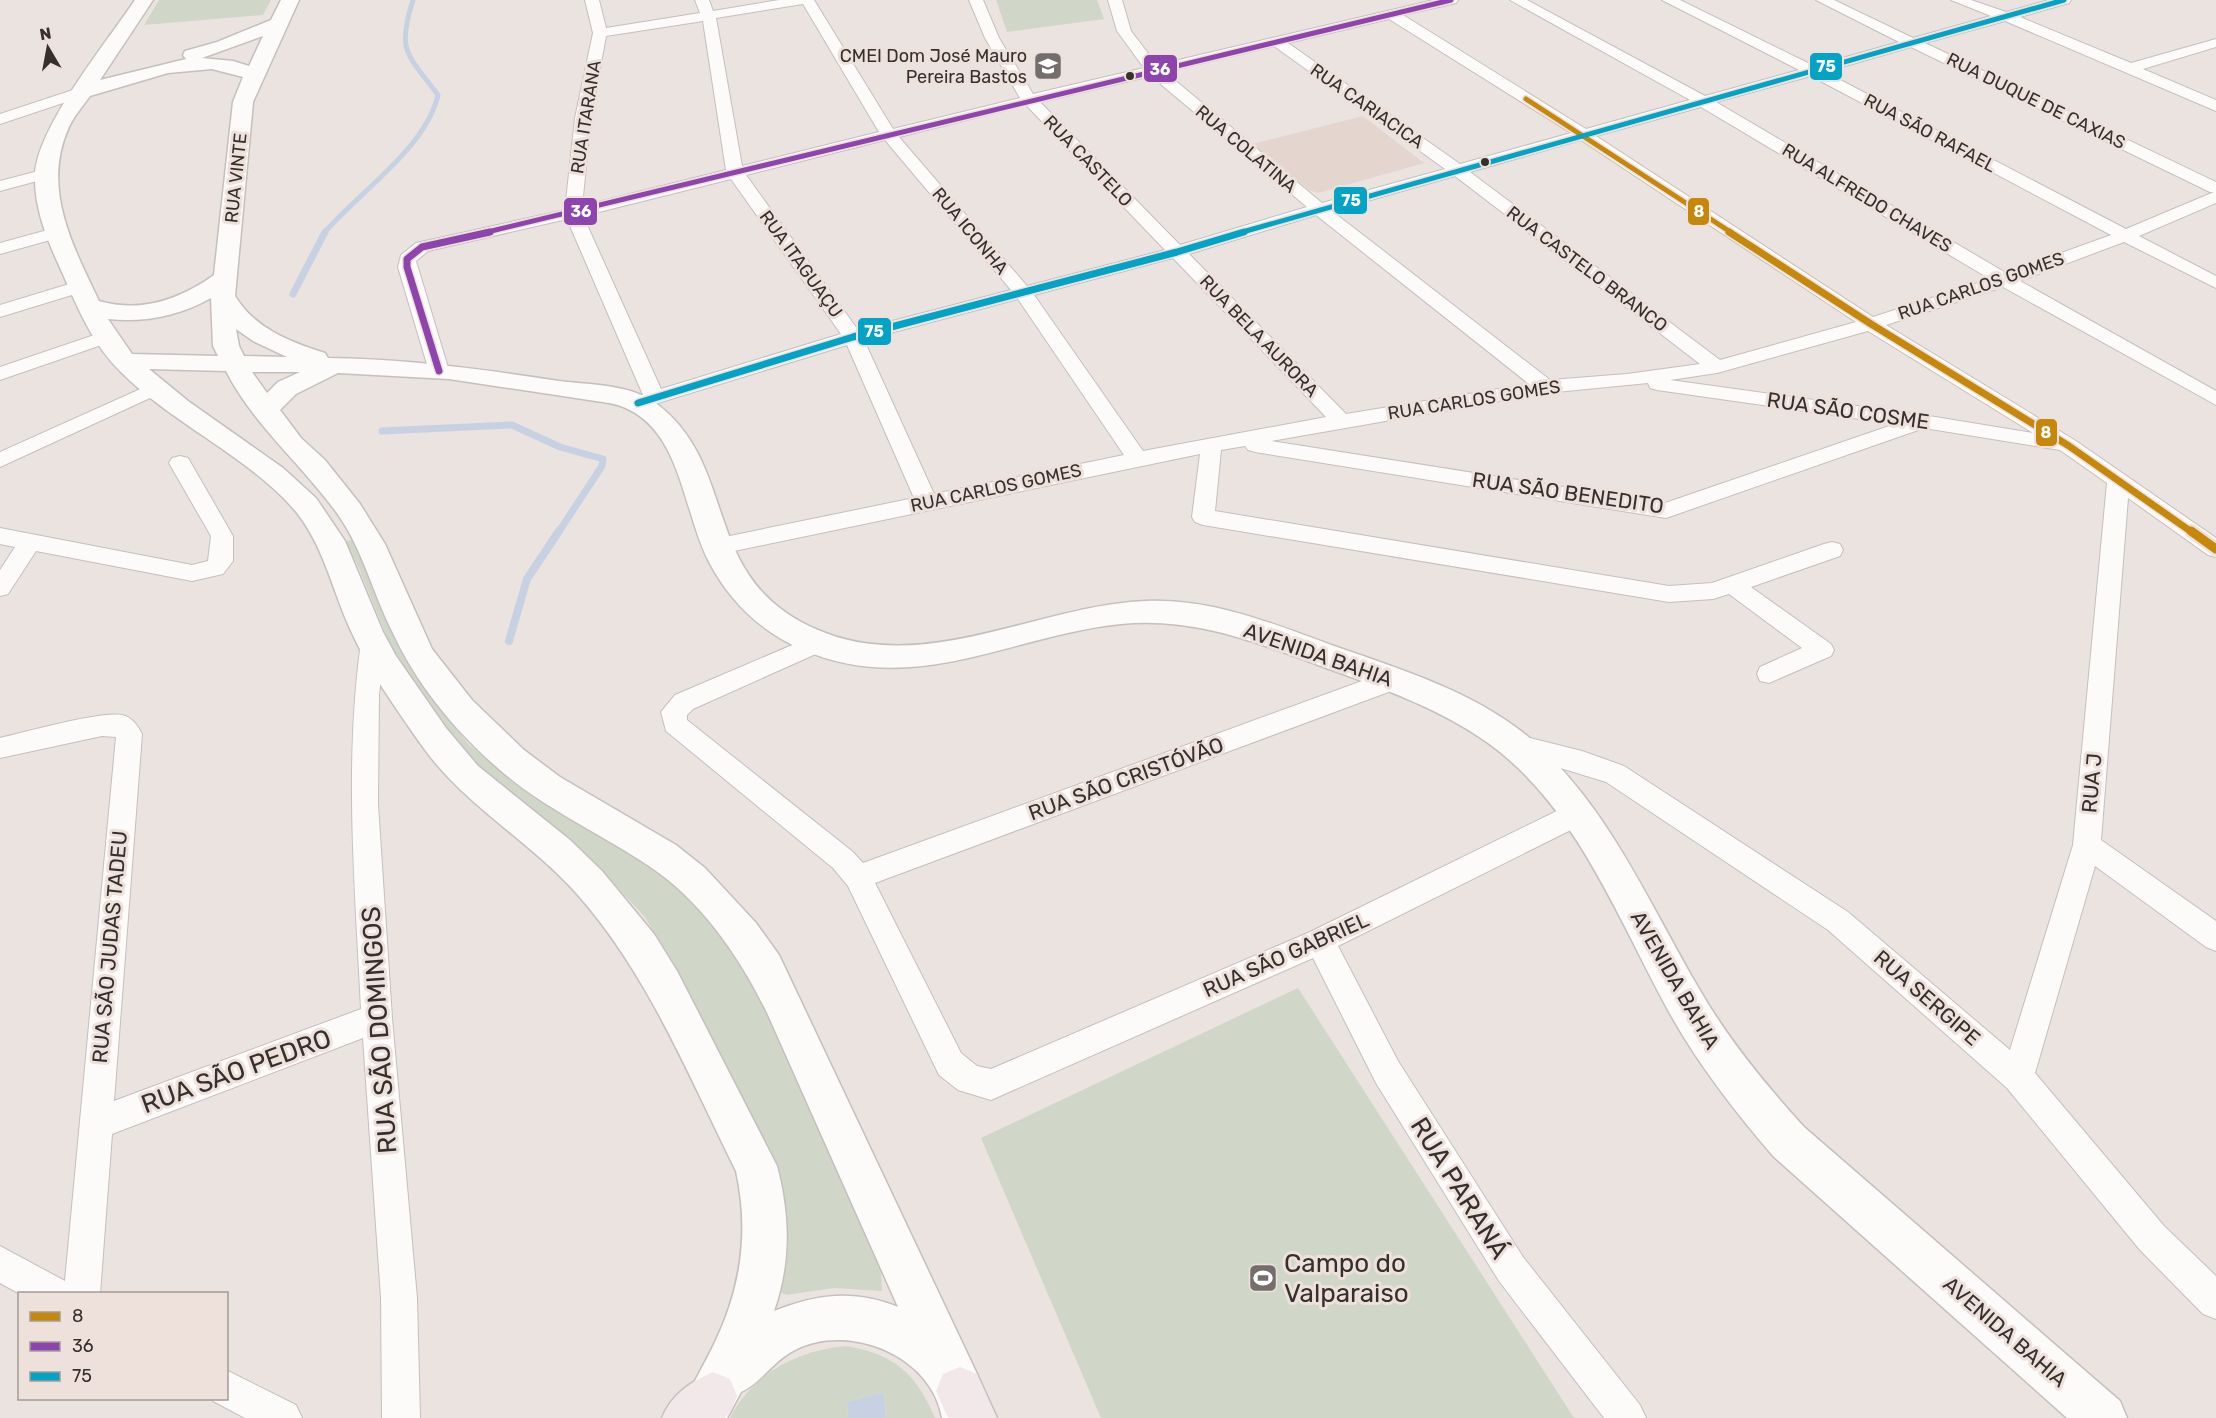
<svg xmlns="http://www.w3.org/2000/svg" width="2216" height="1418" viewBox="0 0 2216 1418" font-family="Rubik,sans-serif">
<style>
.built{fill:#e4d5cf}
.green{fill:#d1d7c8}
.water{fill:#c7d1e2}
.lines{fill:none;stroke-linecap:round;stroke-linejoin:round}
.stream-far2{stroke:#c7d1e2;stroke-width:5}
.stream-far1{stroke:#c7d1e2;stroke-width:7}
.stream{stroke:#c7d1e2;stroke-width:8}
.street-casing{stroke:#c5bfbd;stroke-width:2}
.secondary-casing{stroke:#c5bfbd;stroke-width:3}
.primary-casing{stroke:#c4c0be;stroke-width:3}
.street{fill:#fcfbfa;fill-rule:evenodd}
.secondary{fill:#fcfbfa;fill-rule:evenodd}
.primary{fill:#f2e8ea;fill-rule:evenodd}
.bus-1-far2-casing{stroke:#eee1dc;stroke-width:8}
.bus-1-far1-casing{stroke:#eee1dc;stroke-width:10}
.bus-1-casing{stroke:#eee1dc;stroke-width:14}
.bus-2-far1-casing{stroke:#eee1dc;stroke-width:8}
.bus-2-casing{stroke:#eee1dc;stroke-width:10}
.bus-3-far1-casing{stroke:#eee1dc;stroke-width:8}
.bus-3-casing{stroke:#eee1dc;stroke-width:10}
.bus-1-far2{stroke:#c6880b;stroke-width:5}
.bus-1-far1{stroke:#c6880b;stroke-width:7}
.bus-1{stroke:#c6880b;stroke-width:9}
.bus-2-far1{stroke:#8e44ad;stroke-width:5}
.bus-2{stroke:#8e44ad;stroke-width:7}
.bus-3-far1{stroke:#03a3c6;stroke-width:5}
.bus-3{stroke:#03a3c6;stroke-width:7}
.bus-dot{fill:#35302d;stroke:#eee1dc;stroke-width:2}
.labels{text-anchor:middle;stroke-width:6;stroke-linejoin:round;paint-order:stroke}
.far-poi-label{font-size:18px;fill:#35302d;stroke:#eee1dc;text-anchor:end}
.far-street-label{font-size:18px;fill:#35302d;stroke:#eee1dc}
.street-label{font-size:21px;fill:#35302d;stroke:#eee1dc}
.near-street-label{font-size:26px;fill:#35302d;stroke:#eee1dc}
.near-poi-label{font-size:26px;fill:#35302d;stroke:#eee1dc;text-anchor:start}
.line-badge{stroke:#eee1dc;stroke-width:2}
.badge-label{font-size:16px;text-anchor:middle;font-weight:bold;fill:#fff}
</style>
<rect width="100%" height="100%" fill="#eae3e0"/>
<path class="built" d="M1363,116L1424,163L1318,193L1309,190L1252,144Z"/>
<g class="green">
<path d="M159,0H271L263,15L144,25Z"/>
<path d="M996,0H1097L1104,19L1007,32Z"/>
<path d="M353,539L441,709L469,745L541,800L644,860L693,898L732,945L762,1000L881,1272L882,1291L834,1288L787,1295L779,1292L772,1163L677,969L644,916L601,870L461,750L409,677L390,644L358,566L345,542Z"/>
<path d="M1298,988L1574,1418H1101L981,1138Z"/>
<path d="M846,1346C894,1354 916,1373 935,1418H886L884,1392L847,1402L848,1418H730C753,1373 798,1350 846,1346Z"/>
</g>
<path class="water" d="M884,1392L886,1418H848L847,1402Z"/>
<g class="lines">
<path class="stream-far2" d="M324,233C359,192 426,148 438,95C408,54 396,53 413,0"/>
<g class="stream-far1">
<path d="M293,294L325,232"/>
<path d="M382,431L512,425L560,447L603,459L602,466L558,533"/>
</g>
<path class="stream" d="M509,641L527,579L559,531"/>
<g class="street-casing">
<g id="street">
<path d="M585,0H599L606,28L700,13L695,0H709L713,11L779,0H814L893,129L1020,98L985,38L969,0H983L999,38L1033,94L1144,68L1117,31L1108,0H1122L1131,31L1157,65L1434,0H1458L1456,3L1403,15L1586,129L1690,100L1510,0H1527L1705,96L1799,70L1662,0H1680L1814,66L1899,42L1816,0H1834L1913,38L1991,16L1951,0H1971L2006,12L2049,0H2071L2069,3L2020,17L2131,63L2216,39V47L2143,69L2216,100V111L2005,21L1925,43L2216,182V203L2139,236L2216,276V288L2124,242L2020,281L2216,391V405L2003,287L1886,325L2076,441L2216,538V557L2208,555L2128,498L2101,840L2216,921V951L2206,947L2095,866L2035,1073L2164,1226L2216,1276V1319L2203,1314L2140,1250L2007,1088L1828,930L1606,782L1505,751L1501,744L1505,737L1514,734L1582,751L1624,766L1848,912L2010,1050L2073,845L2107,483L2060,450L1924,428L1666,518L1255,452L1248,450L1245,446L1221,450L1215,511L1669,586L1712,583L1824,544L1832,542L1840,544L1843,550L1840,556L1751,587L1831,644L1834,650L1831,656L1769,683L1760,681L1757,674L1760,667L1802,648L1729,594L1713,599L1669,602L1203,525L1195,522L1192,517L1200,454L715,555L707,553L704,547L707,541L715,539L914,498L847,345L645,407H631L628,403L631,399L643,395L567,219L428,251L416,261L449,371L446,375H432L429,371L398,267L401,255L416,243L565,210L575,118L593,33ZM803,4L879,132L742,166L716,18ZM1389,19L1571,133L1460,164L1288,43ZM703,21L726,170L582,206L591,118L606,36ZM1274,46L1445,169L1322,203L1165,72ZM1911,47L2210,192H2214L2126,229L1825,72ZM1151,76L1307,207L1180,245L1040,102ZM1811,76L2111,235L2006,273L1716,102ZM1026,105L1165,250L1027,286L899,137ZM1701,107L1990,279L1873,317L1596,136ZM885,140L1011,290L858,330L746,175ZM1581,140L1856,322L1720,360L1470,172ZM1455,176L1700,364L1627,374L1550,380L1332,211ZM731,179L841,334L661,389L583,216ZM1316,215L1529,384L1346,414L1189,254ZM1173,258L1326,417L1143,451L1034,295ZM1018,299L1124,455L934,494L864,340ZM1868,331L2033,433L1923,415L1670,380L1717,373ZM1648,383L1650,388L1657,390L1895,424L1665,503L1271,441L1546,393Z"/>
<path d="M82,87L87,89L90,92L87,95L0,124V114Z"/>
<path d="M46,169L54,174L52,177L0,191V181Z"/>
<path d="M55,228L61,229L64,233L61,237L0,254V243Z"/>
<path d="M79,281L88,287L85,291L0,317V305Z"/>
<path d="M106,331L113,333L116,337L113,341L0,380V367Z"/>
<path d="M156,382L163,384L166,388L163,392L0,467V452Z"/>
<path d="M180,456L188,458L233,536V561L223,574L192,581L36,551L8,594L0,596V570L15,547L0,544V528L192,565L208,561L211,536L169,463L172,458Z"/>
<path d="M373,633L382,636L385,642L379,695L378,804L392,1018L417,1298L420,1418H382L381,1298L363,1038L112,1134L100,1294H20L0,1283V1246L65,1281L116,737L102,736L0,758V738C26,732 100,711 122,715C132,717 138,726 142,734L114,1101L361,1009C355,887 344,764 361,642L364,636Z"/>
<path d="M818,634L827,637L830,643L827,649L693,709L687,715V720L853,852L863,863L1384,673L1393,670L1402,673L1406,680L1402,687L875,883L961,1053L977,1066L991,1069L1310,932L1567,806L1577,803L1587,806L1591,814L1587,822L1338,946L1398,1061L1523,1257L1640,1405L1646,1418H1604L1499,1281L1376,1083L1313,958L991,1100L958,1090L939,1075L848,886L833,868L666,731L661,712L675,695Z"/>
<path d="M226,1370L296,1405L302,1418H245L213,1401L212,1398H226Z"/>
</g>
</g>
<g class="secondary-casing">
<path id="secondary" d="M135,0H153L100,80L186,59L183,55L185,51L217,42L271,20L281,0H299L253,102L235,296C255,329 291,342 325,353L328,358C407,359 482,369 559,381C590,385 631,384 657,404C741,468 698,579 818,630C924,676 1039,605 1146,601C1211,598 1274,624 1334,646C1400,669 1472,691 1526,735C1606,801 1647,900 1698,987C1727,1038 1764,1083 1804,1127L2120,1401L2127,1418H2067L1774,1157C1735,1112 1698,1064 1669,1012C1620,923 1581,818 1500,752C1447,710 1381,688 1318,665C1254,641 1191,617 1121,624C1011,635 914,699 801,649C759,630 729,601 708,560C681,507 681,417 609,403L449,379L338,373L296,394L280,410L301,438L325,460L360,504L385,544L432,649L472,700L524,750L560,777L676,845L705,868L756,923L779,955L977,1374L990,1418H942C932,1356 849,1322 795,1350C774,1360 761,1383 741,1392L727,1418H677C688,1391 704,1366 716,1340C742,1285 749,1230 736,1171C688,1075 648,974 577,894C528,839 462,804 420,743C395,707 369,671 351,631C333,592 324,547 297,513C253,459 171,423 121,372C93,345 77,307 62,272C48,242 34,209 35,175C37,127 107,42 135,0ZM263,36L249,66L233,61L202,58ZM212,69L243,77L233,102L214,275C179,300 141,313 99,301C73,246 41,188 69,127C74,116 83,106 90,96L168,73ZM211,298L213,346L218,356L132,354L108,319C144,323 179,316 211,298ZM236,329L253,341L287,357L244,356L239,346ZM149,369L226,371C254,426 303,465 339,516C363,551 373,593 392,631C416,684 456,732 500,770C545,809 600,833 649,866C702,901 742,960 769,1017L898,1307C855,1289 816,1294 774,1311C791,1262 790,1216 777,1166L677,971L654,934L602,871L570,840L478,766L446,728L396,656L383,632L345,541L316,498L283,468L188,401ZM252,372H300L278,382L267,393Z"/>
</g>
<g class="primary-casing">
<g id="primary">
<path d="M960,1367L977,1374L997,1418H948L936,1391L943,1374Z"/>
<path d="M713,1372L730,1379L737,1396L730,1413L724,1418H662C671,1395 690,1382 713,1372Z"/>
</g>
</g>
<use href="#street" class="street"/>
<use href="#secondary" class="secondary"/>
<use href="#primary" class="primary"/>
<g class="bus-1-far2-casing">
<path id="bus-1-far2" d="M1526,99L1732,233"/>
</g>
<g class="bus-1-far1-casing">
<path id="bus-1-far1" d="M1729,232L1871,324L2069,446L2193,533"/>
</g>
<g class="bus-1-casing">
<path id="bus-1" d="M2191,531L2216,549"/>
</g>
<g class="bus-2-far1-casing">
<path id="bus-2-far1" d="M483,233L1451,0"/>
</g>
<g class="bus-2-casing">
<path id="bus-2" d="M439,371L407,267V259L422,247L490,232"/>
</g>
<g class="bus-3-far1-casing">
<path id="bus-3-far1" d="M1239,233L2064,0"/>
</g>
<g class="bus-3-casing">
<path id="bus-3" d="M638,403L853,337L1177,252L1244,232"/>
</g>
<use href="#bus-1-far2" class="bus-1-far2"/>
<use href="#bus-1-far1" class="bus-1-far1"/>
<use href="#bus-1" class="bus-1"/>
<use href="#bus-2-far1" class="bus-2-far1"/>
<use href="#bus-2" class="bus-2"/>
<use href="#bus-3-far1" class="bus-3-far1"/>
<use href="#bus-3" class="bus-3"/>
</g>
<defs>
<g id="school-square" transform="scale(1.5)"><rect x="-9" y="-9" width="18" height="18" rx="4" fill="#746f6c" stroke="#eee1dc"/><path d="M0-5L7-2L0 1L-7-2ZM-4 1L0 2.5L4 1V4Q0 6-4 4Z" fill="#fff"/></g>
<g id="stadium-square" transform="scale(1.5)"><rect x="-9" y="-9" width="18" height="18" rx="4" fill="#746f6c" stroke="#eee1dc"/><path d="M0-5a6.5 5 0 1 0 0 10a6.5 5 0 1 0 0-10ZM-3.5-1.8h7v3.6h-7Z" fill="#fff"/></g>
</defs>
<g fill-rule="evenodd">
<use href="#school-square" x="1048" y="66"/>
<use href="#stadium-square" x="1263" y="1278"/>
</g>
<g class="bus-dot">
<circle cx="1130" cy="76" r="5"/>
<circle cx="1485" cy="162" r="5"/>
</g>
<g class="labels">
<g class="far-poi-label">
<text x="1027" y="62">CMEI Dom José Mauro<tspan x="1027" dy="21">Pereira Bastos</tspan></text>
</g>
<g class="far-street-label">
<text transform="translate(2036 101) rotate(26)" y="6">RUA DUQUE DE CAXIAS</text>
<text transform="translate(1367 106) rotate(35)" y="6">RUA CARIACICA</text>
<text transform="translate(586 117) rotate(-81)" y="6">RUA ITARANA</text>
<text transform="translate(1930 133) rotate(28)" y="6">RUA SÃO RAFAEL</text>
<text transform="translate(1246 149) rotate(40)" y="6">RUA COLATINA</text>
<text transform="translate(1088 161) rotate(46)" y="6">RUA CASTELO</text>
<text transform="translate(236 178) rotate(-84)" y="6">RUA VINTE</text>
<text transform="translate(1867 198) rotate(31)" y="6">RUA ALFREDO CHAVES</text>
<text transform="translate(970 231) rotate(50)" y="6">RUA ICONHA</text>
<text transform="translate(801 264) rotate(54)" y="6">RUA ITAGUAÇU</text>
<text transform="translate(1587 269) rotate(37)" y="6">RUA CASTELO BRANCO</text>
<text transform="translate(1981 286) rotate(-19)" y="6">RUA CARLOS GOMES</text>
<text transform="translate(1259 336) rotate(46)" y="6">RUA BELA AURORA</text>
<text transform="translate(1474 400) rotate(-9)" y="6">RUA CARLOS GOMES</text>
<text transform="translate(996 488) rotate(-12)" y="6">RUA CARLOS GOMES</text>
</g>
<g class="street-label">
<text transform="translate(1848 411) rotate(8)" y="7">RUA SÃO COSME</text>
<text transform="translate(1568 493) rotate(8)" y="7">RUA SÃO BENEDITO</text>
<text transform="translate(1318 655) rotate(19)" y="7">AVENIDA BAHIA</text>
<text transform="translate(1126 779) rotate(-20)" y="7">RUA SÃO CRISTÓVÃO</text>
<text transform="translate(2092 783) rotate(-85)" y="7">RUA J</text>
<text transform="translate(110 947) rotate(-85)" y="7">RUA SÃO JUDAS TADEU</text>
<text transform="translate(1286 955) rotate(-24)" y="7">RUA SÃO GABRIEL</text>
<text transform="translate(1675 980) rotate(60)" y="7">AVENIDA BAHIA</text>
<text transform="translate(1927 998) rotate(41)" y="7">RUA SERGIPE</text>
<text transform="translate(2005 1332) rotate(41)" y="7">AVENIDA BAHIA</text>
</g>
<g class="near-street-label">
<text transform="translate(379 1030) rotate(-94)" y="9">RUA SÃO DOMINGOS</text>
<text transform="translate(236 1071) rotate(-20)" y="9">RUA SÃO PEDRO</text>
<text transform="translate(1460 1188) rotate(58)" y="9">RUA PARANÁ</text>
</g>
<g class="near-poi-label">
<text x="1284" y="1272">Campo do<tspan x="1284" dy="30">Valparaiso</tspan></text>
</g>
</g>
<g class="line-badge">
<rect x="1809" y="52" width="34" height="29" rx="6" fill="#03a3c6"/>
<rect x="1143" y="54" width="35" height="29" rx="6" fill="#8e44ad"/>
<rect x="1333" y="186" width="35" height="29" rx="6" fill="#03a3c6"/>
<rect x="563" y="197" width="35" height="29" rx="6" fill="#8e44ad"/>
<rect x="1687" y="197" width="23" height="29" rx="6" fill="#c6880b"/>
<rect x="857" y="317" width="35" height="29" rx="6" fill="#03a3c6"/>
<rect x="2035" y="418" width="23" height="29" rx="6" fill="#c6880b"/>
</g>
<g class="badge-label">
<text x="1826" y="72">75</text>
<text x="1160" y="75">36</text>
<text x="1351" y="206">75</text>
<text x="581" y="217">36</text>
<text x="1699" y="217">8</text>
<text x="874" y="337">75</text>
<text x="2046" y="438">8</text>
</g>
<rect x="18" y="1292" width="210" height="108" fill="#eee1dc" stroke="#a49a96" stroke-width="1.5"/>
<rect x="30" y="1312" width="30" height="9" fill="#c6880b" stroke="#a49a96" stroke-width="1.5"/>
<text x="72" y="1322" font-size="18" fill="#35302d">8</text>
<rect x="30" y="1342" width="30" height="9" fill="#8e44ad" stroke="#a49a96" stroke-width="1.5"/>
<text x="72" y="1352" font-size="18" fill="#35302d">36</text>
<rect x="30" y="1372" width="30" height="9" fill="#03a3c6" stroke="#a49a96" stroke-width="1.5"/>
<text x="72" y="1382" font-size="18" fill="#35302d">75</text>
<g transform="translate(48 48) rotate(350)" stroke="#eee1dc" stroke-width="4.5" paint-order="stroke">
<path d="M0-4.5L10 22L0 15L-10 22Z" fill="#35302d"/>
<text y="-9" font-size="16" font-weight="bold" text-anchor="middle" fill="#35302d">N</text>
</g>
</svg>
